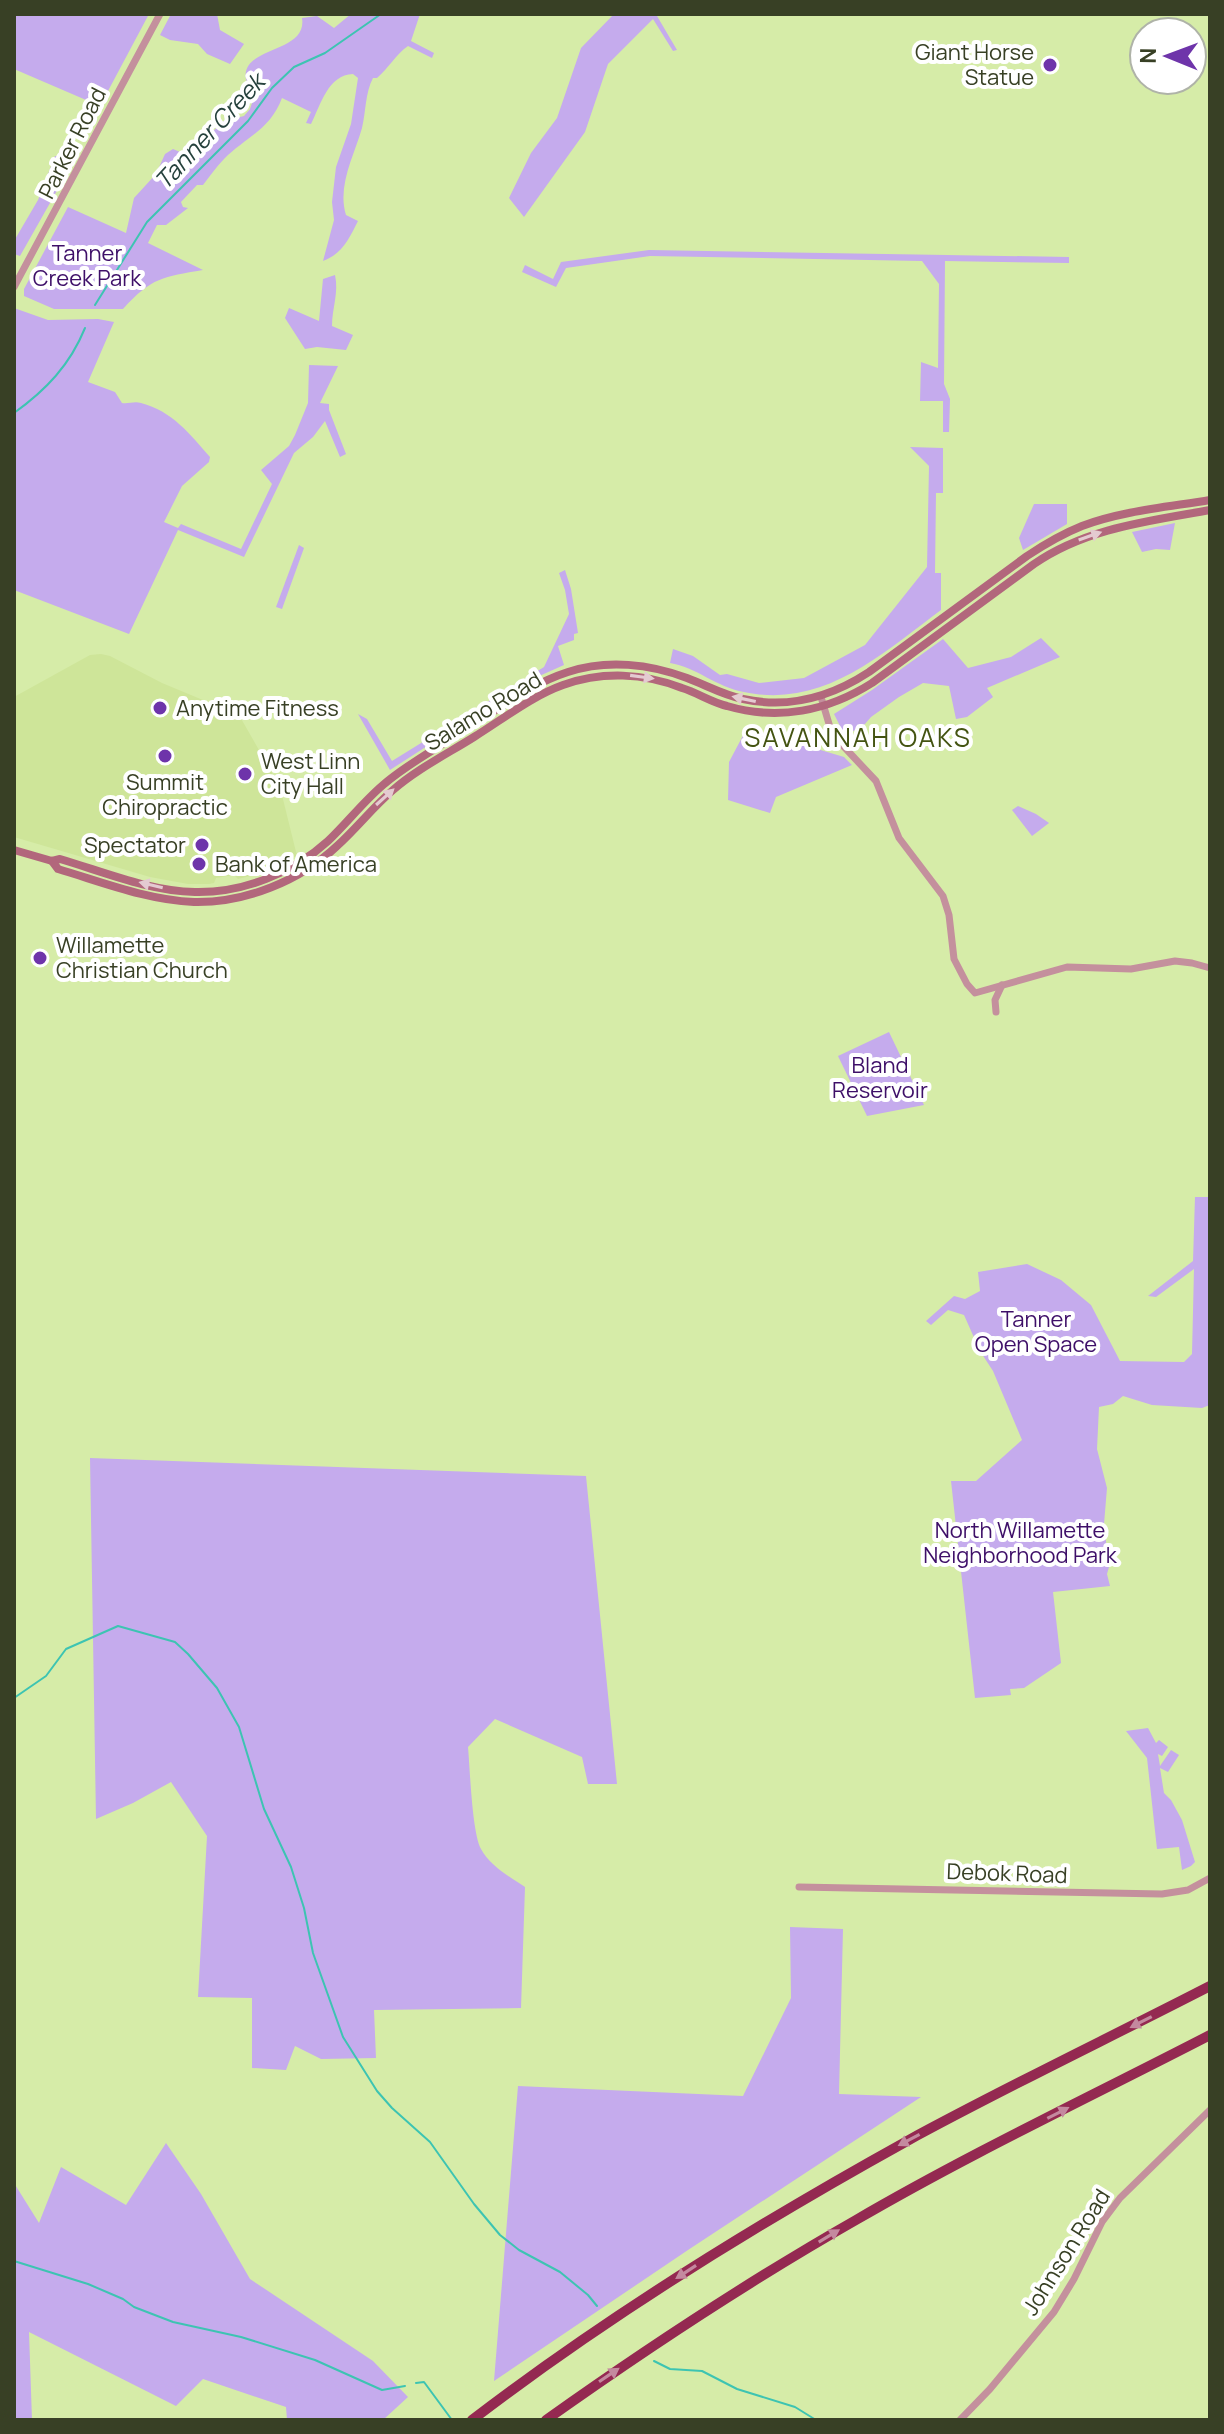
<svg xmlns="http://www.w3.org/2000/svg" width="1224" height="2434" viewBox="0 0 1224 2434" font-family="Manrope,sans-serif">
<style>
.built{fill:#cee599}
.green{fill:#c5abed}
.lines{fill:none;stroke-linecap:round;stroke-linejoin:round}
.stream{stroke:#3dc4b2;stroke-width:2}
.tertiary{stroke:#c4909d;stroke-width:7}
.secondary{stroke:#b2677c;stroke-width:8}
.motorway{stroke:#942951;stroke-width:10}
.oneway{fill:#e4cad1}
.oneway2{fill:#c4899f}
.poi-dot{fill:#6e34aa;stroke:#fff;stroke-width:3}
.labels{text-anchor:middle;stroke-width:8;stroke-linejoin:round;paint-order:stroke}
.poi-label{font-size:22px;fill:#384025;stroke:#fff;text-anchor:start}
.street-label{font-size:22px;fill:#384025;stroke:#fff}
.park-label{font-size:22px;fill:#3e0f68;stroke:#fff}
.water-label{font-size:24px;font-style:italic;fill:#25413c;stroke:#fff}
.quarter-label{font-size:26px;letter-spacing:2px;fill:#445412;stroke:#fff}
</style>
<rect width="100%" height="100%" fill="#d6eca8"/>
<path class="built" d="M101,654L110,656L162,683L239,715L280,787L297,856L258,874L238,879L234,875L216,878L214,883L209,884H188L150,877L14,837V697L90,655Z"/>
<g class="green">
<path d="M14,14H149L100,106L14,69Z"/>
<path d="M171,14H217L220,30L244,44L230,64L207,54L198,44L170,40L160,35Z"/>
<path d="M351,14H420L411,41L434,53L432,58L408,46C395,55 389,68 377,78H373C365,93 366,112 362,128C354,156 337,186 346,215L358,221C349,239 342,254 323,261L334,220L332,202L336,167L351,124L358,78L353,74C328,75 321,104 311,124L306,123L311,112L282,98C270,130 246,137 224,159C216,167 210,176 203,185H197L181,202L183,207L188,208L166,225H157L148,243L203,270C163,277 152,277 123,309H54L24,296V289L68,207L126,233L134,198L156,174L165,154L173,149L187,155L224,121L244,116L250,109L254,97C252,91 247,84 246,79C240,46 308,54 302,18L317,16L334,28Z"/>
<path d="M614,14H658L657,16L677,50L673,51L653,19L608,64L585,132L524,217L509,198L531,153L557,118L581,48Z"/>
<path d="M55,156L76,157L20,256L14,254V241L38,200Z"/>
<path d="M649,250L1069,257V263L945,261L944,384L950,399L949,432H943V401H920L921,362L938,368L939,284L922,261L650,256L566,268L556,287L522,272L525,265L553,279L561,262Z"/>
<path d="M335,275C339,293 332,308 332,326L353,335L346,350L317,347L305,349L285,318L289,308L319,321L323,279Z"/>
<path d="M14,308L48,320L98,319L114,322L88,382L115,392L122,403C129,404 134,401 141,403C172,411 190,434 210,457L209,462L182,486L164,522L178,528L181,524L241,549L272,484L261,470L289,446L295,435L308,403L309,365L338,366L320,403L329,404V410L346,454L340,457L325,421L313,437L294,453L244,557L178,530L129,634L14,590Z"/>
<path d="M910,447L943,448V493H936L935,573H941V610C882,654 823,709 744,692C716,687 696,667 670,663L673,649L693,656L720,675L727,674L759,683L804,678L865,645L927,567L929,466Z"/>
<path d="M1034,504H1067V524L1023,550L1019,538Z"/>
<path d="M1175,523L1170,550L1156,549L1142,552L1132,532Z"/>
<path d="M299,545L304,548L282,609L276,607Z"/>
<path d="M565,570L571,589L578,633L574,634V640L558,646L564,665L528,681L390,770L358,714L367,719L392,761L544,667L569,614L565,590L559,573Z"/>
<path d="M1041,638L1060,657L987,688L993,697L967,717L956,719L949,686L923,683L899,697L871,717L865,724L845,736L834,714L872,690L943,639L968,668L1011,657Z"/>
<path d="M747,728L844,757L852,765L776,797L770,813L728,800L729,762Z"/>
<path d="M1018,806L1036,814L1049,823L1032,836L1012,810Z"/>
<path d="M889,1032L924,1105L867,1116L838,1056Z"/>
<path d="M1195,1197H1210V1405L1202,1408L1152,1405L1123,1396L1113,1404L1099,1407L1097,1449L1107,1488L1104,1524L1109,1567L1107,1574L1110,1586L1053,1592L1061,1663L1024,1688L1010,1689L1011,1695L975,1698L951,1481H976L1022,1440L993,1371L980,1351L964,1315L948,1310L931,1325L926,1321L954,1296L965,1299L980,1291L978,1272L1027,1264L1061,1280L1091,1305L1120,1361L1184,1362L1192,1354L1194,1269L1156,1297L1148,1296L1193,1261Z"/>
<path d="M90,1458L586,1476L617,1784H588L582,1757L495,1719L468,1747C470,1769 472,1832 481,1849C490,1866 510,1877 525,1887L521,2008L374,2010L376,2058L321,2059L295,2046L286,2070L252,2068V1998L198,1997L207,1836L171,1782L133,1803L96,1819Z"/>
<path d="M1148,1728L1156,1743L1159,1740L1168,1747L1162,1756L1158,1754L1160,1766L1171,1750L1179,1755L1168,1772L1160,1768L1164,1793L1171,1800L1182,1820L1195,1862L1191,1866L1182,1870L1179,1847L1157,1849L1147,1758L1126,1731Z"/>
<path d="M790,1927L843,1929L839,2094L921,2097L688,2250L494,2381L518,2086L743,2096L791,1998Z"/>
<path d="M166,2143L201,2194L250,2279L373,2361L408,2397L383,2420H287L286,2407L203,2379L176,2406L29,2332L32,2420H14V2183L39,2223L61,2167L126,2205Z"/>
</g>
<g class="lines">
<g class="stream">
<path d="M95,305L147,222L248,121L272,88L294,67L325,53L381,14"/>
<path d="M14,413C46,390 70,365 85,328"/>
<path d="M14,1698L46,1676L66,1649L118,1626L175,1642L188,1654L217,1688L239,1727L264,1809L291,1867L304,1908L313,1953L343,2037L377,2091L392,2108L430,2142L474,2204L500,2235L519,2250L560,2272L588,2295L597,2306"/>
<path d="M14,2261L88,2284L123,2299L134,2307L173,2322L241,2337L315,2360L382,2390L405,2386"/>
<path d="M654,2361L670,2369L702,2371L737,2389L795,2407L816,2420"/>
<path d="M416,2383L424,2382L452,2420"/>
</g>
<g class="tertiary">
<path d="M14,287L160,14"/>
<path d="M821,697L832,734L876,781L899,838L943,896L949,915L954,959L967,984L975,993L1067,967L1131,969L1175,961L1192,963L1210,968"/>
<path d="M996,1012L995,1000L1002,985"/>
<path d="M799,1887L1162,1894L1188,1890L1210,1878"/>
<path d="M960,2420L990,2389L1054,2312L1074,2279L1102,2222L1120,2198L1210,2110"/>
</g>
<g class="secondary">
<path d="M14,850L52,861L60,859C104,872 149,891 195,892C243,893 293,873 328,841C347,823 363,802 383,785C407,764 436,749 463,731C497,710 530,684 568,672C607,659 650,664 687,678C706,685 723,695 743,699C789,709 831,697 869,672L1027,556C1045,544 1062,534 1082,526C1122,511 1168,507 1210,500"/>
<path d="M52,861L58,869C102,882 147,900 194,902C245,903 300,881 337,846C357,828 373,807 393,790C417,769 447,754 474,737C503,719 532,696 563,685C602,671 644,673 682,688C698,693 711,702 727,706C778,721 828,711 872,683L1034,564C1086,528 1149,521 1210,510"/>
</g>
<g class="motorway">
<path d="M472,2420C609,2315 757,2224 907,2141C1006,2087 1109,2038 1210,1986"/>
<path d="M546,2420C646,2349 749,2281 856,2220C971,2153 1092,2096 1210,2035"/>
</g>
</g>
<defs><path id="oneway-solid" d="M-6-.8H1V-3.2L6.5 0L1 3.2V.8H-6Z" transform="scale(2)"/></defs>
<g class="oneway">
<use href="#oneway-solid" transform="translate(1090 536) rotate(-19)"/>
<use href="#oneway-solid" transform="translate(642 677) rotate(8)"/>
<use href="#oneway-solid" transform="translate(744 699) rotate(-168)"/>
<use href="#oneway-solid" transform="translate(385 797) rotate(-42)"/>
<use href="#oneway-solid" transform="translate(151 885) rotate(-167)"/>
</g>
<g class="oneway2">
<use href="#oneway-solid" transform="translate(1141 2022) rotate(153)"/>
<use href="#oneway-solid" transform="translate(1058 2113) rotate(-27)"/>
<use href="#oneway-solid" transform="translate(909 2140) rotate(152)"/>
<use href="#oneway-solid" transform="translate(829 2236) rotate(-31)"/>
<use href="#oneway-solid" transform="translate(686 2272) rotate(147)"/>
<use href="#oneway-solid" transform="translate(609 2375) rotate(-34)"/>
</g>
<g class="poi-dot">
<circle cx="1050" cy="65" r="8"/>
<circle cx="160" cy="708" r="8"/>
<circle cx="165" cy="756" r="8"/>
<circle cx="245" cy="774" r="8"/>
<circle cx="202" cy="845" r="8"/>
<circle cx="199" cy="864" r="8"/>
<circle cx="40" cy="958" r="8"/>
</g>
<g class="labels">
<g class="poi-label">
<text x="1034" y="60" text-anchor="end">Giant Horse<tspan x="1034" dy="25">Statue</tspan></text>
<text x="176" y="716">Anytime Fitness</text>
<text x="261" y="769">West Linn<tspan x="261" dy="25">City Hall</tspan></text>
<text x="165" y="790" text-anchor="middle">Summit<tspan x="165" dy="25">Chiropractic</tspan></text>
<text x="186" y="853" text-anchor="end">Spectator</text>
<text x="215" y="872">Bank of America</text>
<text x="56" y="953">Willamette<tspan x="56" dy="25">Christian Church</tspan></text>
</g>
<g class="street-label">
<text transform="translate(72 143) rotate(-63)" y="8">Parker Road</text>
<text transform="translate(483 711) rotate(-31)" y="8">Salamo Road</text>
<text transform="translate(1007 1873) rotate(2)" y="8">Debok Road</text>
<text transform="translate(1066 2252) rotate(-58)" y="8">Johnson Road</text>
</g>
<g class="park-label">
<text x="87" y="261">Tanner<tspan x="87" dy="25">Creek Park</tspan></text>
<text x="880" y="1073">Bland<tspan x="880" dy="25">Reservoir</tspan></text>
<text x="1036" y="1327">Tanner<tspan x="1036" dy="25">Open Space</tspan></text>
<text x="1020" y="1538">North Willamette<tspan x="1020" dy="25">Neighborhood Park</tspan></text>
</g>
<g class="water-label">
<text transform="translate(210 132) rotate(-47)" y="8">Tanner Creek</text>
</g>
<g class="quarter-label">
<text x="858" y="747">SAVANNAH OAKS</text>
</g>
</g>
<rect width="1224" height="2434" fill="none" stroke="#384025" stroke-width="32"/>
<g transform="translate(1168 56) rotate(271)"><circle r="38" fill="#ffffff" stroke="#afb3a8" stroke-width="2"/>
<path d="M0-6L14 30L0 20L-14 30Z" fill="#6e34aa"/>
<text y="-12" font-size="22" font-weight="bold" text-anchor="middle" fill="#384025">N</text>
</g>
</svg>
